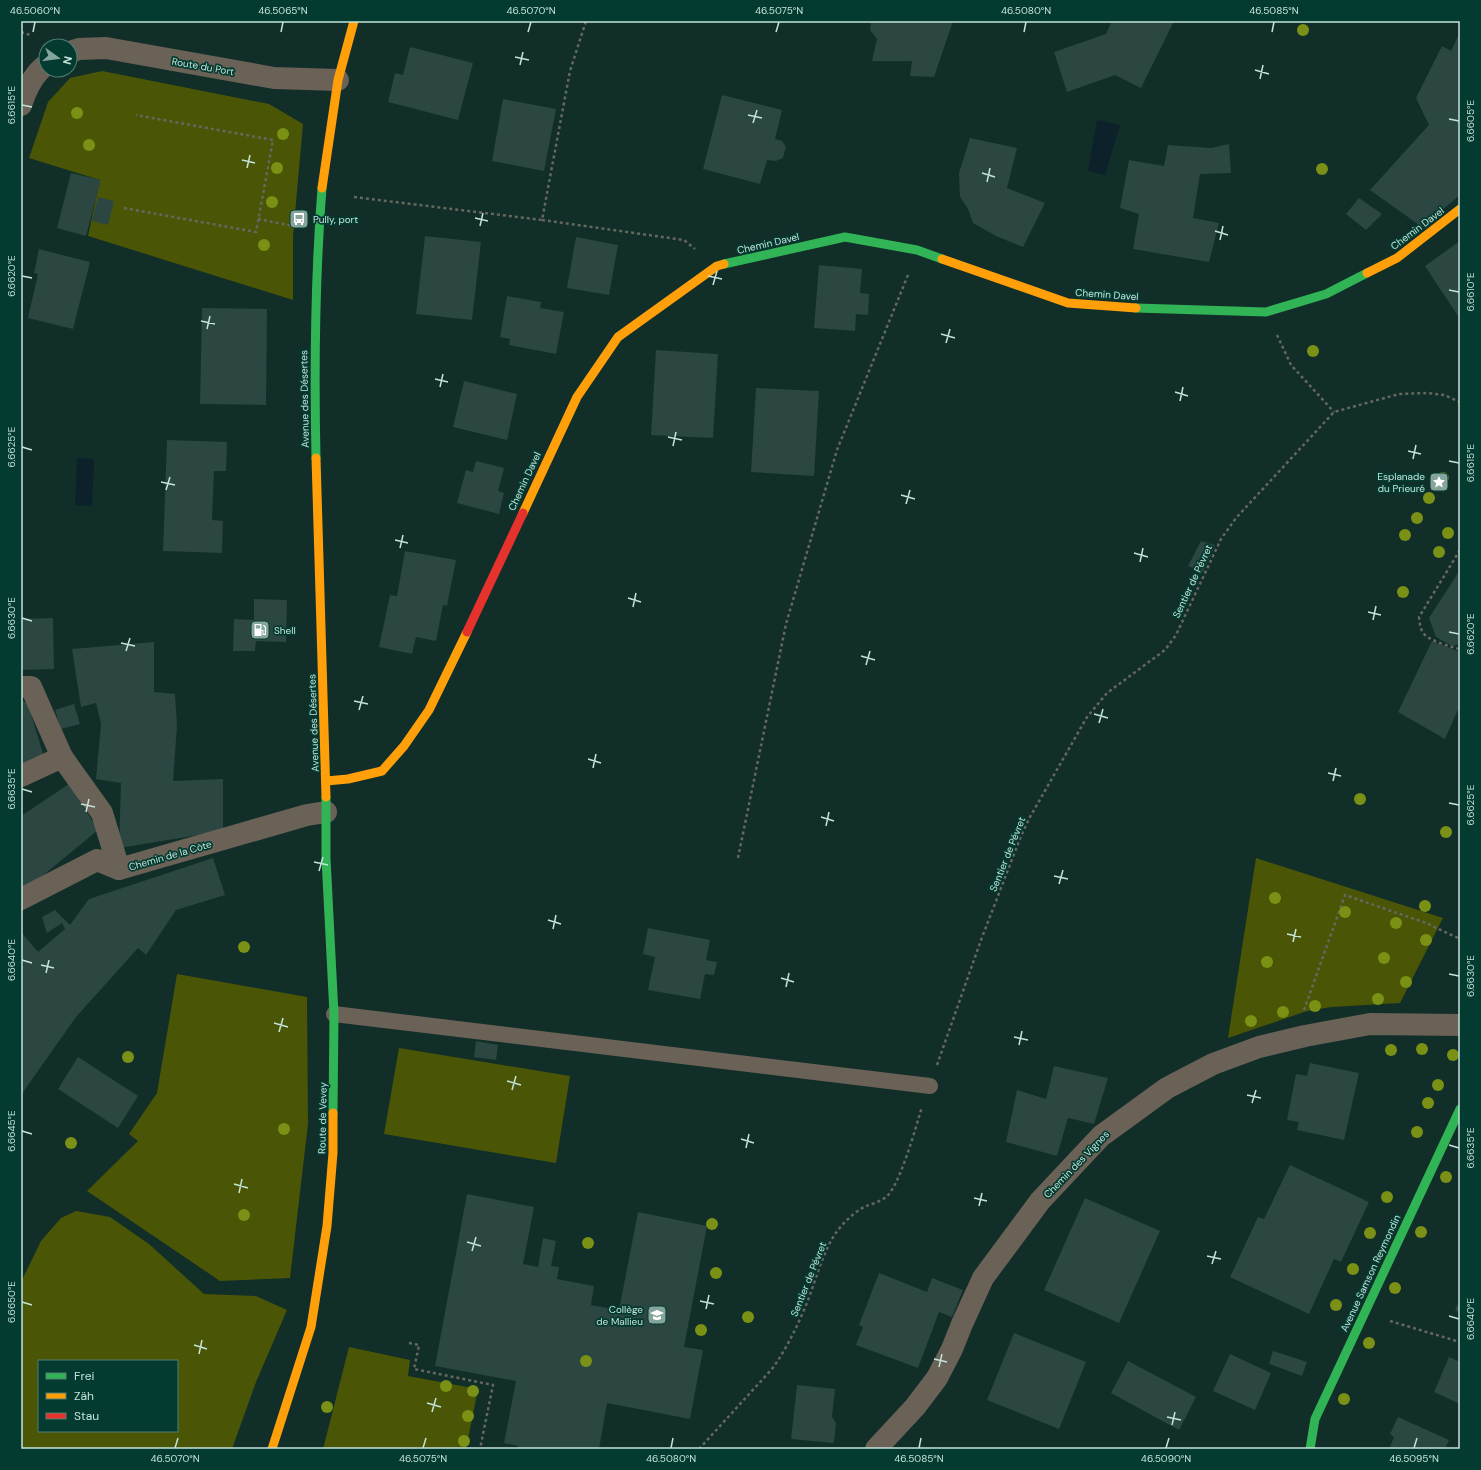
<svg xmlns="http://www.w3.org/2000/svg" width="1481" height="1470" viewBox="0 0 1481 1470" font-family="'DM Sans',sans-serif">
<style>
.green{fill:#4a5606;fill-rule:evenodd}
.water{fill:#0d212b}
.building{fill:#2c4641}
.lines{fill:none;stroke-linecap:round;stroke-linejoin:round}
.path{stroke:#66675f;stroke-width:2.5;stroke-dasharray:3 3;stroke-linecap:butt}
.lane{stroke:#6a6157;stroke-width:16}
.street{stroke:#6a6157;stroke-width:22}
.fast{stroke:#30b455;stroke-width:9}
.slow{stroke:#ff9f0a;stroke-width:9}
.jam{stroke:#e5322d;stroke-width:9}
.tree{fill:#7a9116}
.ticks{fill:none;stroke:#c4e3da;stroke-width:1.5}
.labels{text-anchor:middle;stroke-width:3.5;stroke-linejoin:round;paint-order:stroke}
.street-label{font-size:10px;fill:#c4e3da;stroke:#043b31}
.poi-label{font-size:10px;fill:#c4e3da;stroke:#043b31;text-anchor:start}
.neatline{fill:none;stroke:#c4e3da;stroke-width:1.5}
.ticks-label{font-size:10px;text-anchor:middle;fill:#c4e3da}
</style>
<rect width="100%" height="100%" fill="#112e29"/>
<g class="green">
<path d="M102,71L269,104L303,124L293,236V300L88,236L100,180L29,158L48,102L70,78Z"/>
<path d="M1256,858L1443,918L1400,1003L1332,1007L1307,1011L1228,1038Z"/>
<path d="M177,974L307,997L308,1124L290,1278L220,1281L87,1191L138,1141L129,1134L157,1093Z"/>
<path d="M399,1048L570,1076L556,1163L384,1134Z"/>
<path d="M76,1211L110,1217L149,1244L204,1294L256,1296L287,1310L256,1382L232,1449H21V1282L41,1241L61,1218ZM39,1361H177V1431H39Z"/>
<path d="M349,1347L410,1360L408,1376L478,1389L466,1449H323Z"/>
</g>
<g class="water">
<path d="M1097,120L1120,125L1105,175L1088,171Z"/>
<path d="M77,458L94,459L92,506L75,505Z"/>
</g>
<g class="building">
<path d="M871,21H953L934,77L910,76L912,61H872L877,39L870,30Z"/>
<path d="M1112,21H1174L1141,88L1115,75L1067,92L1054,52L1106,34Z"/>
<path d="M1460,32V195L1422,227L1370,190L1429,125L1416,98L1442,46L1451,51Z"/>
<path d="M410,47L473,63L458,120L388,102L395,73L403,75Z"/>
<path d="M722,95L782,110L775,139L782,141L786,147L783,158L776,161L767,160L760,184L703,169Z"/>
<path d="M503,99L556,109L544,171L492,161Z"/>
<path d="M970,138L1017,148L1007,188L1045,203L1023,247L996,236L973,223L968,209L960,197L959,173Z"/>
<path d="M1229,144L1231,173L1200,174L1193,218L1219,223L1209,262L1133,249L1139,214L1120,208L1129,160L1164,166L1168,145L1211,148Z"/>
<path d="M71,173L101,180L86,236L57,228Z"/>
<path d="M98,197L114,201L108,225L92,221Z"/>
<path d="M1359,198L1382,214L1366,230L1346,214Z"/>
<path d="M425,236L481,242L472,320L416,314Z"/>
<path d="M576,237L618,245L609,295L567,288Z"/>
<path d="M1460,241V319L1425,266Z"/>
<path d="M39,249L90,262L73,329L28,318L38,274L34,273Z"/>
<path d="M819,265L862,269L860,293L869,294L868,315L856,314L855,331L814,328Z"/>
<path d="M507,296L541,302L540,308L564,312L556,354L509,345L510,339L500,337Z"/>
<path d="M202,308L267,309L266,405L200,404Z"/>
<path d="M656,350L718,354L713,438L651,435Z"/>
<path d="M464,381L517,394L507,440L453,427Z"/>
<path d="M756,388L819,391L814,476L751,472Z"/>
<path d="M167,440L227,442L226,471H214L212,520L223,521L222,553L163,551Z"/>
<path d="M476,461L504,468L498,491L504,493L499,514L457,503L466,470L473,472Z"/>
<path d="M1201,541L1215,545L1203,572L1188,566Z"/>
<path d="M405,551L456,560L447,606L443,605L436,641L416,637L412,654L379,647L390,595L397,596Z"/>
<path d="M1460,570V644L1452,646L1436,637L1429,618Z"/>
<path d="M254,599L287,600L286,642L256,641L255,651H233L234,619L254,620Z"/>
<path d="M53,618L54,669L21,670V619Z"/>
<path d="M1432,641L1460,652V705L1445,739L1398,712Z"/>
<path d="M154,642V692L175,694L177,726L173,781L223,779V831L119,848L121,783L96,779L101,724L96,703L81,707L72,649Z"/>
<path d="M21,699L28,704L44,757L24,769L21,761Z"/>
<path d="M74,704L80,724L61,729L55,710Z"/>
<path d="M69,784L98,830L23,892L21,889V816Z"/>
<path d="M213,858L225,895L176,910L146,955L138,948L76,1017L21,1095V968L24,965L21,961V932L38,952L65,929L62,923L47,933L42,917L55,910L70,925L89,899Z"/>
<path d="M648,928L710,940L706,960L717,962L714,975L705,974L700,999L648,990L655,957L643,954Z"/>
<path d="M476,1041L498,1045L496,1060L474,1057Z"/>
<path d="M78,1057L138,1096L118,1128L58,1089Z"/>
<path d="M1310,1063L1359,1073L1344,1140L1297,1130L1299,1122L1287,1120L1296,1074L1307,1076Z"/>
<path d="M1054,1066L1108,1078L1094,1124L1068,1118L1057,1156L1006,1142L1017,1090L1046,1099Z"/>
<path d="M1290,1165L1369,1202L1341,1262L1334,1259L1309,1314L1230,1277L1258,1217L1264,1219Z"/>
<path d="M467,1194L534,1207L523,1264L538,1267L543,1238L556,1241L551,1266L559,1267L557,1279L594,1286L591,1305L619,1310L638,1212L707,1226L684,1347L703,1350L690,1419L607,1403L599,1449H518V1446L504,1443L516,1381L435,1366Z"/>
<path d="M1085,1198L1160,1231L1119,1323L1044,1290Z"/>
<path d="M879,1273L927,1292L932,1278L963,1290L952,1317L939,1312L918,1368L856,1345L863,1327L859,1325Z"/>
<path d="M1460,1300V1313L1455,1310Z"/>
<path d="M1014,1333L1086,1362L1059,1429L987,1400Z"/>
<path d="M1273,1351L1307,1362L1302,1376L1269,1364Z"/>
<path d="M1230,1354L1271,1373L1255,1410L1213,1391Z"/>
<path d="M1449,1357L1460,1362V1404L1434,1392Z"/>
<path d="M1128,1361L1196,1397L1179,1430L1111,1393Z"/>
<path d="M797,1385L835,1389L832,1417L836,1423L834,1443L791,1439Z"/>
<path d="M1398,1417L1449,1440L1445,1449H1389L1394,1437L1390,1434Z"/>
<path d="M919,1446L932,1448L931,1449H918Z"/>
</g>
<g class="lines">
<g class="path">
<path d="M21,32L30,35"/>
<path d="M354,197L542,220L570,71L586,21"/>
<path d="M124,208L256,232L273,140L136,115"/>
<path d="M258,219L293,226"/>
<path d="M542,220L684,240L695,249"/>
<path d="M1277,335L1291,365L1334,412"/>
<path d="M1460,550L1419,617C1420,624 1420,630 1425,635C1431,641 1451,647 1460,649"/>
<path d="M738,858L786,624L837,450L908,275"/>
<path d="M1304,1010L1345,895L1426,923L1460,939"/>
<path d="M937,1065L981,940L1021,836L1030,817L1087,717L1107,693L1165,650L1176,635L1221,539L1236,518L1334,412L1399,394L1428,393L1444,395L1460,402"/>
<path d="M1390,1321L1460,1342"/>
<path d="M409,1343L419,1345L414,1369L493,1385L480,1449"/>
<path d="M699,1449L772,1369C785,1351 795,1331 804,1310C815,1285 820,1258 835,1234C842,1224 853,1213 864,1207C871,1204 880,1202 886,1197C900,1186 916,1126 922,1107"/>
</g>
<path class="lane" d="M334,1014L930,1086"/>
<g class="street">
<path d="M70,52L79,49L106,48L274,78L338,80"/>
<path d="M21,105C26,90 33,74 46,65"/>
<path d="M21,687H31L62,757L102,813L119,869"/>
<path d="M21,776L62,757"/>
<path d="M21,899L97,860L119,869L307,815L326,812"/>
<path d="M876,1449L915,1407L937,1378L952,1349L962,1324L983,1278L1040,1201L1101,1136L1167,1088L1213,1064L1259,1047L1305,1036L1370,1024L1460,1025"/>
</g>
<g class="fast">
<path d="M724,264L845,237L917,250L942,259"/>
<path d="M1136,308L1266,312L1326,294L1367,273"/>
<path d="M316,458C314,367 315,278 322,188"/>
<path d="M326,797V858L334,1014L333,1113"/>
<path d="M1310,1449L1315,1419L1460,1109"/>
</g>
<g class="slow">
<path d="M322,188L338,80L354,21"/>
<path d="M942,259L1068,303L1136,308"/>
<path d="M1367,273L1397,258L1460,209"/>
<path d="M316,458L326,797"/>
<path d="M523,513L577,397L618,337L717,266L724,264"/>
<path d="M326,781L348,779L382,771L404,746L429,710L467,632"/>
<path d="M272,1449L311,1327L327,1226L333,1153V1113"/>
</g>
<path class="jam" d="M467,632L523,513"/>
</g>
<g class="tree">
<circle cx="1303" cy="30" r="6"/>
<circle cx="77" cy="113" r="6"/>
<circle cx="283" cy="134" r="6"/>
<circle cx="89" cy="145" r="6"/>
<circle cx="277" cy="168" r="6"/>
<circle cx="1322" cy="169" r="6"/>
<circle cx="272" cy="202" r="6"/>
<circle cx="264" cy="245" r="6"/>
<circle cx="1313" cy="351" r="6"/>
<circle cx="1443" cy="478" r="6"/>
<circle cx="1429" cy="498" r="6"/>
<circle cx="1417" cy="518" r="6"/>
<circle cx="1448" cy="533" r="6"/>
<circle cx="1405" cy="535" r="6"/>
<circle cx="1439" cy="552" r="6"/>
<circle cx="1403" cy="592" r="6"/>
<circle cx="1360" cy="799" r="6"/>
<circle cx="1446" cy="832" r="6"/>
<circle cx="1275" cy="898" r="6"/>
<circle cx="1425" cy="906" r="6"/>
<circle cx="1345" cy="912" r="6"/>
<circle cx="1396" cy="923" r="6"/>
<circle cx="1426" cy="940" r="6"/>
<circle cx="244" cy="947" r="6"/>
<circle cx="1384" cy="958" r="6"/>
<circle cx="1267" cy="962" r="6"/>
<circle cx="1406" cy="982" r="6"/>
<circle cx="1378" cy="999" r="6"/>
<circle cx="1315" cy="1006" r="6"/>
<circle cx="1283" cy="1012" r="6"/>
<circle cx="1251" cy="1021" r="6"/>
<circle cx="1422" cy="1049" r="6"/>
<circle cx="1391" cy="1050" r="6"/>
<circle cx="1453" cy="1055" r="6"/>
<circle cx="128" cy="1057" r="6"/>
<circle cx="1438" cy="1085" r="6"/>
<circle cx="1428" cy="1103" r="6"/>
<circle cx="284" cy="1129" r="6"/>
<circle cx="1417" cy="1132" r="6"/>
<circle cx="71" cy="1143" r="6"/>
<circle cx="1446" cy="1177" r="6"/>
<circle cx="1387" cy="1197" r="6"/>
<circle cx="244" cy="1215" r="6"/>
<circle cx="712" cy="1224" r="6"/>
<circle cx="1421" cy="1232" r="6"/>
<circle cx="1370" cy="1233" r="6"/>
<circle cx="588" cy="1243" r="6"/>
<circle cx="1353" cy="1269" r="6"/>
<circle cx="716" cy="1273" r="6"/>
<circle cx="1395" cy="1288" r="6"/>
<circle cx="1336" cy="1305" r="6"/>
<circle cx="748" cy="1317" r="6"/>
<circle cx="701" cy="1330" r="6"/>
<circle cx="1369" cy="1343" r="6"/>
<circle cx="586" cy="1361" r="6"/>
<circle cx="446" cy="1386" r="6"/>
<circle cx="473" cy="1391" r="6"/>
<circle cx="1344" cy="1399" r="6"/>
<circle cx="327" cy="1407" r="6"/>
<circle cx="468" cy="1416" r="6"/>
<circle cx="464" cy="1441" r="6"/>
</g>
<path class="ticks" d="M33,32L35,22M281,32L283,22M528,32L531,22M776,32L779,22M1024,32L1026,22M1272,32L1274,22M515,57L529,60M520,65L523,52M1255,70L1269,74M1260,79L1263,65M22,105L32,107M748,115L762,118M1449,119L1459,121M753,123L757,110M242,160L255,163M247,168L250,155M982,173L995,177M987,182L990,168M475,218L488,221M480,226L483,213M1215,231L1228,235M1220,240L1223,226M22,276L32,278M708,276L722,279M713,285L717,271M1449,290L1459,292M201,321L215,324M207,329L210,316M941,334L955,338M946,343L950,329M435,379L448,382M440,387L443,374M1175,392L1188,396M1180,401L1183,387M668,437L682,440M673,446L676,432M22,447L32,450M1408,451L1421,454M1413,459L1416,445M1449,461L1459,463M161,482L175,485M166,490L170,477M901,495L915,499M906,504L910,490M395,540L408,543M400,548L403,535M1134,553L1148,557M1140,562L1143,548M628,598L641,602M633,607L636,593M1368,612L1381,615M22,618L32,621M1373,620L1376,606M1449,632L1459,634M121,643L135,646M126,651L130,638M861,656L875,660M866,665L870,651M354,701L368,704M359,710L363,696M1094,714L1108,718M1099,723L1103,709M588,759L601,763M593,768L596,754M1328,773L1341,776M1333,781L1336,768M22,789L32,792M1449,803L1459,805M81,804L95,807M86,812L89,799M821,817L834,821M826,826L829,812M314,862L328,865M319,871L323,857M1054,876L1068,879M1059,884L1063,870M548,920L561,924M553,929L556,915M1287,934L1301,937M1293,942L1296,929M22,960L32,963M41,965L54,968M46,973L49,960M1449,974L1459,976M781,978L794,982M786,987L789,973M274,1023L288,1027M279,1032L283,1018M1014,1037L1028,1040M1019,1045L1022,1031M507,1081L521,1085M512,1090L516,1076M1247,1095L1261,1098M1252,1103L1256,1090M22,1131L32,1134M741,1139L754,1143M1449,1145L1459,1148M746,1148L749,1134M234,1184L248,1188M239,1193L242,1179M974,1198L987,1201M979,1206L982,1193M467,1242L481,1246M472,1251L476,1237M1207,1256L1221,1259M1212,1264L1216,1251M700,1301L714,1304M22,1302L32,1305M706,1309L709,1295M1449,1316L1459,1319M194,1345L207,1349M199,1354L202,1340M934,1359L947,1362M939,1367L942,1354M427,1403L441,1407M432,1412L436,1398M1167,1417L1181,1420M1172,1425L1175,1412M175,1448L178,1438M423,1448L426,1438M671,1448L673,1438M919,1448L921,1438M1166,1448L1169,1438M1414,1448L1417,1438"/>
<defs>
<g id="bus-square" transform="scale(1)"><rect x="-9" y="-9" width="18" height="18" rx="4" fill="#85a49c" stroke="#043b31"/><path d="M-5-6H5V4H4V6H2V4H-2V6H-4V4H-5ZM-3.5-4V0h7V-4ZM-3.5 1.2v1.5H-2V1.2ZM2 1.2v1.5H3.5V1.2Z" fill="#fff"/></g>
<g id="sight-square" transform="scale(1)"><rect x="-9" y="-9" width="18" height="18" rx="4" fill="#85a49c" stroke="#043b31"/><path d="M0-6L1.8-2.2L6-1.7L2.9 1.2L3.7 5.4L0 3.3L-3.7 5.4L-2.9 1.2L-6-1.7L-1.8-2.2Z" fill="#fff"/></g>
<g id="fuel-square" transform="scale(1)"><rect x="-9" y="-9" width="18" height="18" rx="4" fill="#85a49c" stroke="#043b31"/><path d="M-5.5-6h7V0h2V4h1.3V-2.5L3-4.5l.8-.8L6-3V5H2.5V1h-1V6h-7ZM-4.2-4.7v3.2H.2V-4.7Z" fill="#fff"/></g>
<g id="school-square" transform="scale(1)"><rect x="-9" y="-9" width="18" height="18" rx="4" fill="#85a49c" stroke="#043b31"/><path d="M0-5L7-2L0 1L-7-2ZM-4 1L0 2.5L4 1V4Q0 6-4 4Z" fill="#fff"/></g>
</defs>
<g fill-rule="evenodd">
<use href="#bus-square" x="299" y="219"/>
<use href="#sight-square" x="1439" y="482"/>
<use href="#fuel-square" x="260" y="630"/>
<use href="#school-square" x="657" y="1315"/>
</g>
<g class="labels">
<g class="street-label">
<text transform="translate(203 66) rotate(10)" y="4">Route du Port</text>
<text transform="translate(1417 228) rotate(-37)" y="4">Chemin Davel</text>
<text transform="translate(768 243) rotate(-13)" y="4">Chemin Davel</text>
<text transform="translate(1107 294) rotate(4)" y="4">Chemin Davel</text>
<text transform="translate(304 399) rotate(-91)" y="4">Avenue des Désertes</text>
<text transform="translate(524 481) rotate(-65)" y="4">Chemin Davel</text>
<text transform="translate(1192 581) rotate(-65)" y="4">Sentier de Pévret</text>
<text transform="translate(313 723) rotate(-92)" y="4">Avenue des Désertes</text>
<text transform="translate(1007 854) rotate(-68)" y="4">Sentier de Pévret</text>
<text transform="translate(170 855) rotate(-16)" y="4">Chemin de la Côte</text>
<text transform="translate(322 1118) rotate(-89)" y="4">Route de Vevey</text>
<text transform="translate(1076 1164) rotate(-46)" y="4">Chemin des Vignes</text>
<text transform="translate(1370 1273) rotate(-65)" y="4">Avenue Samson Reymondin</text>
<text transform="translate(808 1279) rotate(-68)" y="4">Sentier de Pévret</text>
</g>
<g class="poi-label">
<text x="313" y="223">Pully, port</text>
<text x="1425" y="480" text-anchor="end">Esplanade<tspan x="1425" dy="12">du Prieuré</tspan></text>
<text x="274" y="634">Shell</text>
<text x="643" y="1313" text-anchor="end">Collège<tspan x="643" dy="12">de Mallieu</tspan></text>
</g>
</g>
<rect width="1481" height="1470" fill="none" stroke="#043b31" stroke-width="44"/>
<rect x="38" y="1360" width="140" height="72" fill="#043b31" stroke="#517e75"/>
<rect x="46" y="1373" width="20" height="6" fill="#30b455" stroke="#517e75"/>
<text x="74" y="1380" font-size="12" fill="#c4e3da">Frei</text>
<rect x="46" y="1393" width="20" height="6" fill="#ff9f0a" stroke="#517e75"/>
<text x="74" y="1400" font-size="12" fill="#c4e3da">Zäh</text>
<rect x="46" y="1413" width="20" height="6" fill="#e5322d" stroke="#517e75"/>
<text x="74" y="1420" font-size="12" fill="#c4e3da">Stau</text>
<g transform="translate(58 58) rotate(104)"><circle r="19" fill="#043b31" stroke="#517e75"/>
<path d="M0-3L7 15L0 10L-7 15Z" fill="#85a49c"/>
<text y="-6" font-size="11" font-weight="bold" text-anchor="middle" fill="#c4e3da">N</text>
</g>
<rect x="22" y="22" width="1437" height="1426" class="neatline"/>
<g class="ticks-label">
<text x="35" y="14">46.5060°N</text>
<text x="283" y="14">46.5065°N</text>
<text x="531" y="14">46.5070°N</text>
<text x="779" y="14">46.5075°N</text>
<text x="1026" y="14">46.5080°N</text>
<text x="1274" y="14">46.5085°N</text>
<text transform="translate(11 105) rotate(-90)" y="4">6.6615°E</text>
<text transform="translate(1470 121) rotate(-90)" y="4">6.6605°E</text>
<text transform="translate(11 276) rotate(-90)" y="4">6.6620°E</text>
<text transform="translate(1470 292) rotate(-90)" y="4">6.6610°E</text>
<text transform="translate(11 447) rotate(-90)" y="4">6.6625°E</text>
<text transform="translate(1470 463) rotate(-90)" y="4">6.6615°E</text>
<text transform="translate(11 618) rotate(-90)" y="4">6.6630°E</text>
<text transform="translate(1470 634) rotate(-90)" y="4">6.6620°E</text>
<text transform="translate(11 789) rotate(-90)" y="4">6.6635°E</text>
<text transform="translate(1470 805) rotate(-90)" y="4">6.6625°E</text>
<text transform="translate(11 960) rotate(-90)" y="4">6.6640°E</text>
<text transform="translate(1470 976) rotate(-90)" y="4">6.6630°E</text>
<text transform="translate(11 1131) rotate(-90)" y="4">6.6645°E</text>
<text transform="translate(1470 1148) rotate(-90)" y="4">6.6635°E</text>
<text transform="translate(11 1302) rotate(-90)" y="4">6.6650°E</text>
<text transform="translate(1470 1319) rotate(-90)" y="4">6.6640°E</text>
<text x="175" y="1462">46.5070°N</text>
<text x="423" y="1462">46.5075°N</text>
<text x="671" y="1462">46.5080°N</text>
<text x="919" y="1462">46.5085°N</text>
<text x="1166" y="1462">46.5090°N</text>
<text x="1414" y="1462">46.5095°N</text>
</g>
</svg>
